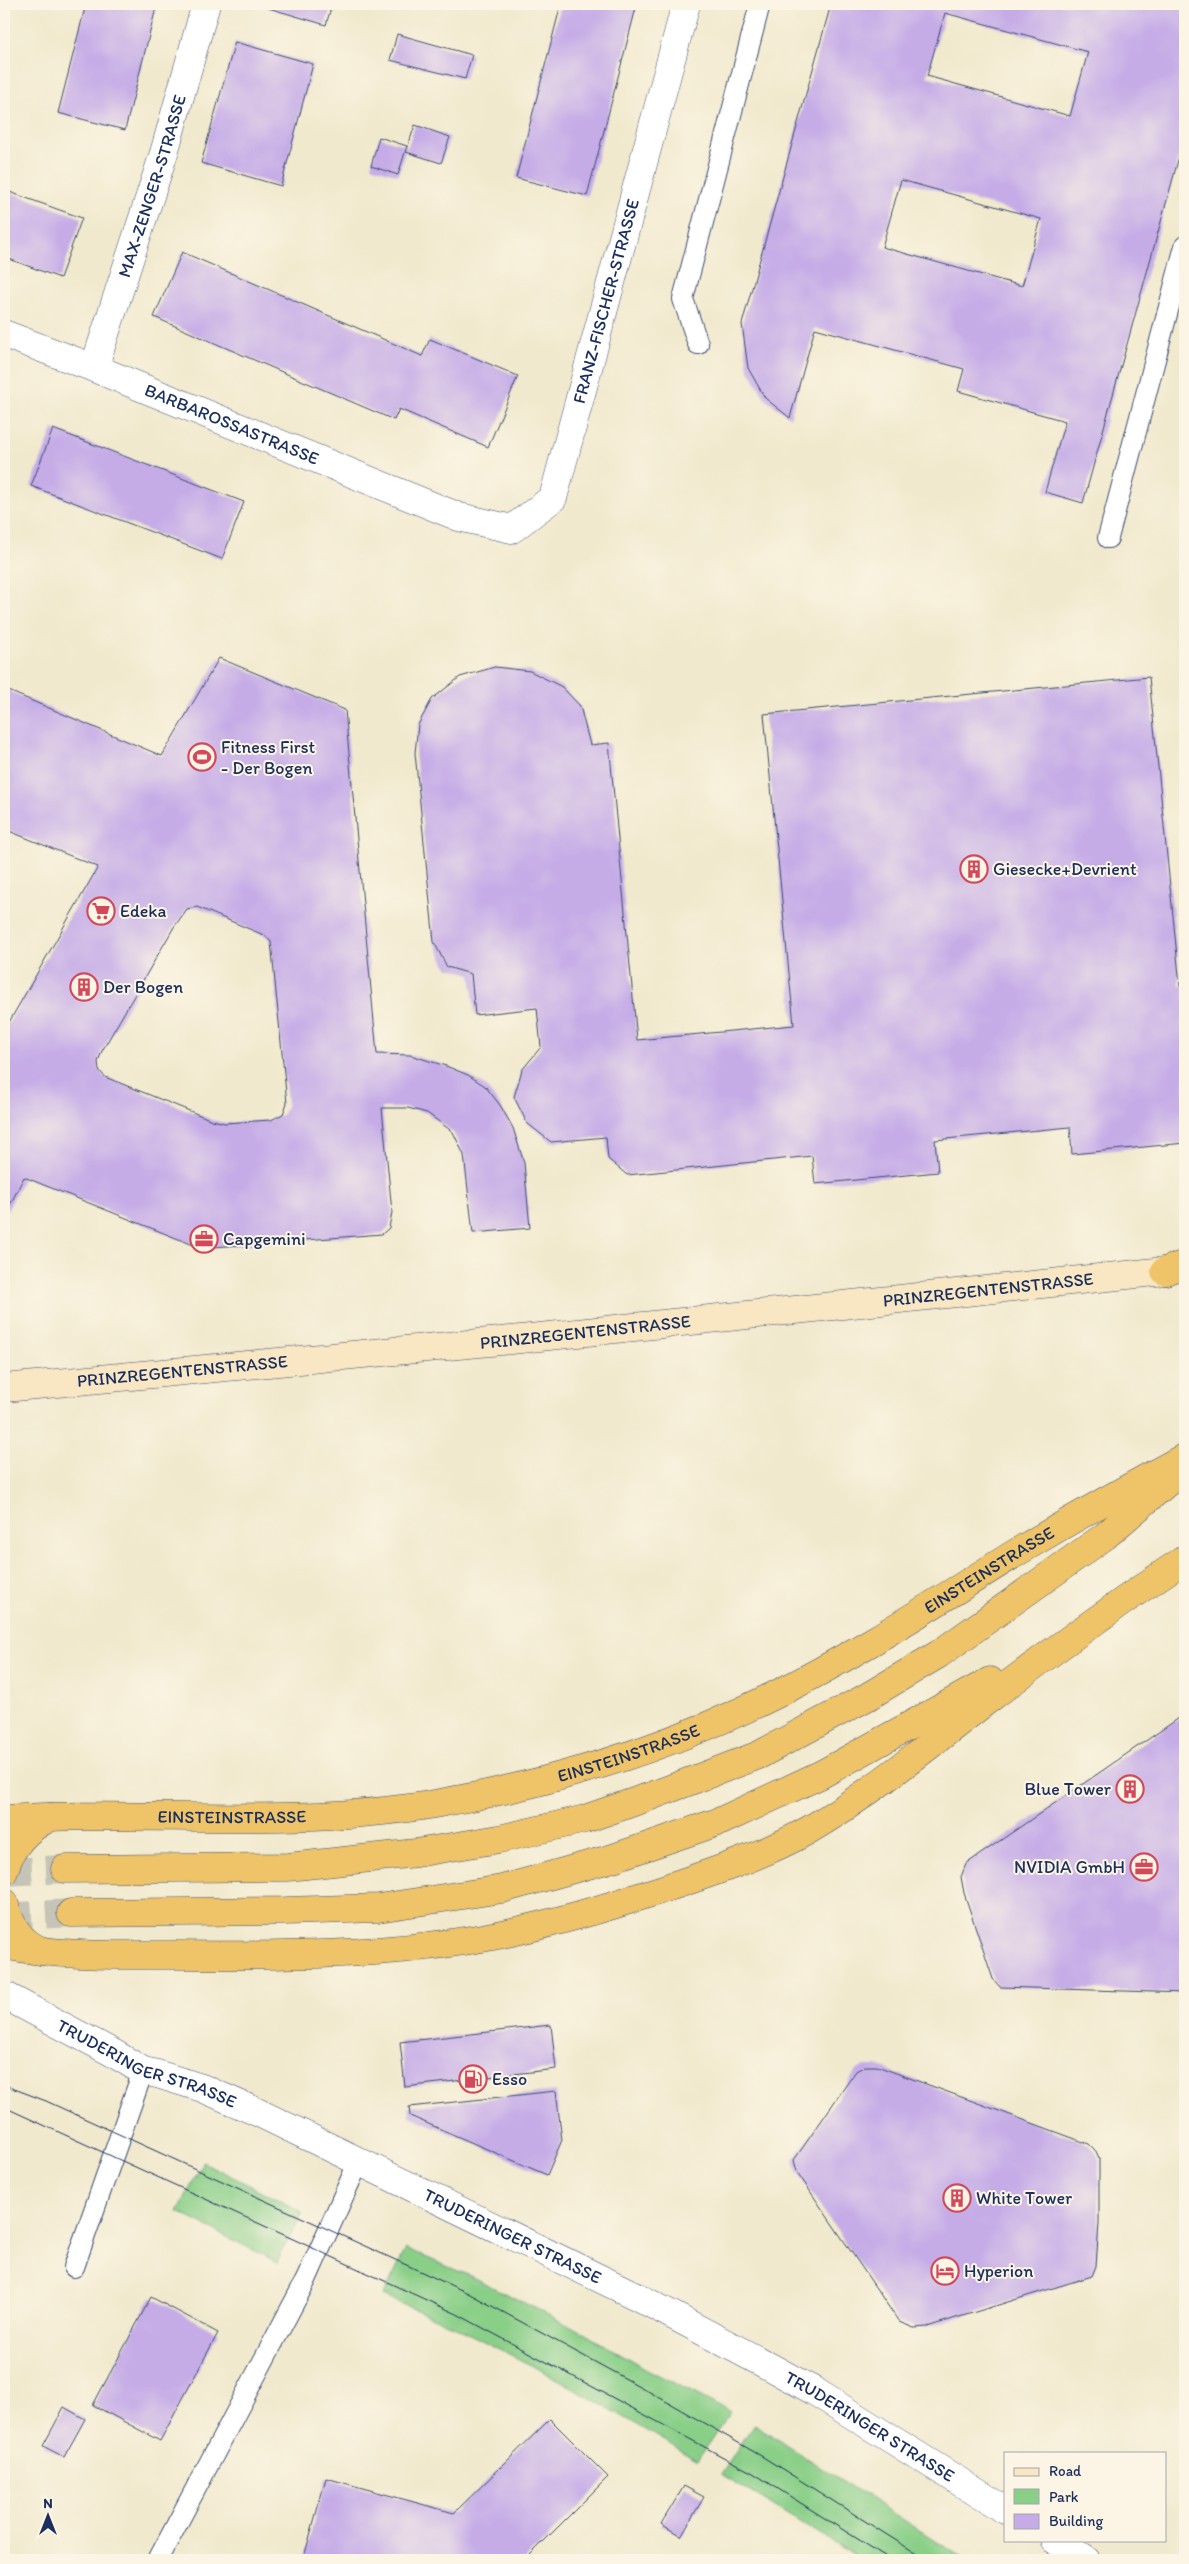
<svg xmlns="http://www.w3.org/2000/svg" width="1189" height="2564" viewBox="0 0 1189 2564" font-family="Itim,sans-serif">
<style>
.green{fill:#8acf88;stroke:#527f73}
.building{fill:#c5ace7;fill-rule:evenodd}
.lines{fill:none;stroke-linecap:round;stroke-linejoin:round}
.trunk-tunnel{stroke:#c6c4b7;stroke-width:28;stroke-dasharray:28 14;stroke-linecap:butt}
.service-casing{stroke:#3b4b6f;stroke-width:22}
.minor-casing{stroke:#3b4b6f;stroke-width:29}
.secondary-casing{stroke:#3b4b6f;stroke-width:29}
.trunk-casing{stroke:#3b4b6f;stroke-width:29}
.service{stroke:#fff;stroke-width:20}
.minor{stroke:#fff;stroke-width:28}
.secondary{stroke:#f9e7c3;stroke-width:28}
.trunk{stroke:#efc469;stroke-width:28}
.tram{stroke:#1b2f5e;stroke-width:1}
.labels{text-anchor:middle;stroke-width:4;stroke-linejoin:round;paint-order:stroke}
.street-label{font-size:18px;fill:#1b2f5e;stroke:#fcf5e5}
.poi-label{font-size:18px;fill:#1b2f5e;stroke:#fcf5e5;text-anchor:start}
</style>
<rect width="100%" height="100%" fill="#fcf5e5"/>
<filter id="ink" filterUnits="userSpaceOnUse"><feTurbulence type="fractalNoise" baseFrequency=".02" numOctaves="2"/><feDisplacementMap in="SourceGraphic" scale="10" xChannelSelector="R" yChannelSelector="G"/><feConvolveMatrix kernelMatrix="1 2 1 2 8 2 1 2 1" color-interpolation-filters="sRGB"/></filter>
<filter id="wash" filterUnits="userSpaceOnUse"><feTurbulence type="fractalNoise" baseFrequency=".0096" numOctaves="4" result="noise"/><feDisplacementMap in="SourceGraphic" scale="20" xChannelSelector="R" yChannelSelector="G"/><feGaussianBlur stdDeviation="1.12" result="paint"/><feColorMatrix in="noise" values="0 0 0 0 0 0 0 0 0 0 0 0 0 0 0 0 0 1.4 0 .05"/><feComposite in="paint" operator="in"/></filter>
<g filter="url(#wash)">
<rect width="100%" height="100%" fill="#f1e9cd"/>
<g class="green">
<path d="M203,2162L303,2212L277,2262L178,2212Z"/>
<path d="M406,2249L470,2276L573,2327L645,2368L730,2412L698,2460L558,2379L452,2325L383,2296Z"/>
<path d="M754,2424L966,2560H863L721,2475Z"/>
</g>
<g id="blocks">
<g class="building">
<path d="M86,4H157L125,130L58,113Z"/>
<path d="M255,4H332L326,25Z"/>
<path d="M561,4H637L587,196L516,178Z"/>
<path d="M831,4H1185V135L1083,503L1045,492L1065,421L958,391L964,369L815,328L790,418L765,398L748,368L742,324ZM945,13L1088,52L1070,116L927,76ZM901,180L1041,219L1022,286L882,247Z"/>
<path d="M397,34L472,55L465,79L390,60Z"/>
<path d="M235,42L313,64L281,186L201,163Z"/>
<path d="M415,125L450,137L441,163L406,152Z"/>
<path d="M379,137L407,146L398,175L371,166Z"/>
<path d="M4,190L82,218L60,278L4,257Z"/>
<path d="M182,252L422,356L430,339L518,376L488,447L399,409L394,420L154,317Z"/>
<path d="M53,429L244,502L222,559L31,486Z"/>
<path d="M219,658L345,710L377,1054L410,1055L446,1066L468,1075L485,1086L500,1105L513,1128L524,1163L530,1228L473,1233L464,1155L453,1132L427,1113L408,1108H382L392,1212L389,1228L382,1234L201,1248L24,1177L4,1217V1031L98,867L4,829V689L162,756ZM197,907L266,936L271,942L287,1103L283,1114L271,1120L225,1123L212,1120L105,1077L99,1070L98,1062L102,1051L174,927L187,909Z"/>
<path d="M495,667L530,671L562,687L580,706L590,745L609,743L637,1040L794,1025L764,714L1149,677L1180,986L1185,985V1143L1072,1154L1070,1127L935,1140L938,1172L815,1184L812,1156L627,1175L608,1159L606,1137L551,1142L527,1123L514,1097L522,1070L541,1047L537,1008L475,1015L471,974L447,967L434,942L415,753L418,725L432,699L460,677Z"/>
<path d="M1185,1714V1993L1000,1987L993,1979L964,1893L961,1877L966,1864Z"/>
<path d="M551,2025L556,2069L405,2087L400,2042Z"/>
<path d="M865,2066H877L1089,2144L1095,2150L1099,2159V2223L1096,2266L1092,2276L927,2327L914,2328L899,2322L797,2172L794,2160L856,2071Z"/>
<path d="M556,2091L562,2140L547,2175L410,2116L409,2107Z"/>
<path d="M151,2297L218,2333L160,2441L93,2405Z"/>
<path d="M64,2407L85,2419L64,2457L43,2446Z"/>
<path d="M550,2419L608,2477L525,2560H316L304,2557L326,2478L454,2513Z"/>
<path d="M684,2486L704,2497L681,2536L661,2524Z"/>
</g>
</g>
</g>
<g filter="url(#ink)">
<use href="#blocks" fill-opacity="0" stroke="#3b4b6f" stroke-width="1"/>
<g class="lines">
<g class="trunk-tunnel">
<path d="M4,1872L65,1869"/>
<path d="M4,1917L71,1913"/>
</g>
<g class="service-casing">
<g id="service">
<path d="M698,344L683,299L760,4"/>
<path d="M1108,538L1185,246"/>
<path d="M74,2267L143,2071"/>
<path d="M158,2560L306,2280L359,2161"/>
</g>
</g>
<g class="minor-casing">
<g id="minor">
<path id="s1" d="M4,334L94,368L459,517L512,529L553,498L686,4"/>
<path id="s2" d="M94,368L164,153L206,4"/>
<path id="s3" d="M4,1995L113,2053L143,2071L157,2074L202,2088L257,2112L638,2297L772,2368L814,2391L1005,2510"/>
<path d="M1054,2540L1086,2560"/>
</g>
</g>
<g class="secondary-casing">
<g id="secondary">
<path id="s4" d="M4,1388L511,1340L1165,1271"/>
</g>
</g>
<g class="trunk-casing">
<g id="trunk">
<path d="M1165,1271L1185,1264"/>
<path id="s5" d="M4,1819C145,1810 288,1828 429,1805C546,1785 666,1749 773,1696C859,1653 938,1601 1019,1551C1074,1518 1129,1487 1185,1457"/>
<path d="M65,1869L288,1867L416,1853L499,1839L585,1819L651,1796L759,1755L867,1697L939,1654L1105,1536L1177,1474"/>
<path d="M4,1871C11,1845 27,1828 51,1817"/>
<path d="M4,1902C9,1923 20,1943 42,1951"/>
<path d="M71,1913L286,1911L378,1908L502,1889L613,1858L721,1821L822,1774L990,1681"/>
<path d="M4,1945C61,1957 120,1955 178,1955C279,1956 382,1956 482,1938C543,1927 603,1909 663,1889C711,1873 762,1856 807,1831C870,1794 927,1747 985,1702C1051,1652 1117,1604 1185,1559"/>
</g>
</g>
<use href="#service" class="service"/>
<use href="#minor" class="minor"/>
<use href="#secondary" class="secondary"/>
<use href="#trunk" class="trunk"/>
<g class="tram">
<path d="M4,2085L46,2101L468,2293L641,2387L763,2457L927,2560"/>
<path d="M4,2107L457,2314L753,2473L891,2560"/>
</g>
</g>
</g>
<defs>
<g id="stadium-ring" transform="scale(1.4375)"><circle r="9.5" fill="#fcf5e5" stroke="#d1495b" stroke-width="1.5"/><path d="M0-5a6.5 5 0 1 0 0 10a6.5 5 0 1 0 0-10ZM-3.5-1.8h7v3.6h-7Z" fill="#d1495b"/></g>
<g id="building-ring" transform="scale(1.4375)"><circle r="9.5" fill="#fcf5e5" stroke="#d1495b" stroke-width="1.5"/><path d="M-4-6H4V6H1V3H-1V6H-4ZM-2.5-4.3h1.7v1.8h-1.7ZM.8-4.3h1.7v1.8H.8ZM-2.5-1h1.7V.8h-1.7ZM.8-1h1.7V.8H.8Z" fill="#d1495b"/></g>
<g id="supermarket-ring" transform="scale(1.4375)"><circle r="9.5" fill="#fcf5e5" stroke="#d1495b" stroke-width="1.5"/><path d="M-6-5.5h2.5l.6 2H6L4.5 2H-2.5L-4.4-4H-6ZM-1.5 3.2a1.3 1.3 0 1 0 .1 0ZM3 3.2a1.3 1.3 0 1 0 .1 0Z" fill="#d1495b"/></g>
<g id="office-ring" transform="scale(1.4375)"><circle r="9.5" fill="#fcf5e5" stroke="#d1495b" stroke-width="1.5"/><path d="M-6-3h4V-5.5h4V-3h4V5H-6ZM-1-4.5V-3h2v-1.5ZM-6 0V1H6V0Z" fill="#d1495b"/></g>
<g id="fuel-ring" transform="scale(1.4375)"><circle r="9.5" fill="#fcf5e5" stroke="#d1495b" stroke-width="1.5"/><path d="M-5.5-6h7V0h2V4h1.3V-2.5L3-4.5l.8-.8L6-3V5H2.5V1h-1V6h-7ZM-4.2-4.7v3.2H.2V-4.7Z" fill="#d1495b"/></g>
<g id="hotel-ring" transform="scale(1.4375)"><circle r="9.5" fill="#fcf5e5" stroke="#d1495b" stroke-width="1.5"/><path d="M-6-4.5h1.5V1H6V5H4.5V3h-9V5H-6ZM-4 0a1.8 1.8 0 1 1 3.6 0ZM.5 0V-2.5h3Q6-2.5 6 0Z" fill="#d1495b"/></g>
</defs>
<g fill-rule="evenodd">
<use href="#stadium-ring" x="202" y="757"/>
<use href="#building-ring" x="974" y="869"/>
<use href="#supermarket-ring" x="101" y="911"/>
<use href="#building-ring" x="84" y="987"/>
<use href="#office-ring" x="204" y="1239"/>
<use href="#building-ring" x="1130" y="1789"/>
<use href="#office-ring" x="1144" y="1867"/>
<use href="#fuel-ring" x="473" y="2079"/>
<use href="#building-ring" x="957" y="2198"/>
<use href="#hotel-ring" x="945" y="2271"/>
</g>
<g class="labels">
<g class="street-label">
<text dy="6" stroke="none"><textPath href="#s2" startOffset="191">MAX-ZENGER-STRASSE</textPath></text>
<text dy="6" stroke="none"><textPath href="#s1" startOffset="800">FRANZ-FISCHER-STRASSE</textPath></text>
<text dy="6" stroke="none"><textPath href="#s1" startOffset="245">BARBAROSSASTRASSE</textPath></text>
<text dy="6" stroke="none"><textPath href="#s4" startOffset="989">PRINZREGENTENSTRASSE</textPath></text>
<text dy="6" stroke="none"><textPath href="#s4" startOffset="584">PRINZREGENTENSTRASSE</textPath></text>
<text dy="6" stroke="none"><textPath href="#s4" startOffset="179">PRINZREGENTENSTRASSE</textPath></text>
<text dy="6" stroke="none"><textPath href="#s5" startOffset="1038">EINSTEINSTRASSE</textPath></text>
<text dy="6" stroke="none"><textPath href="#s5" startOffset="632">EINSTEINSTRASSE</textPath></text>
<text dy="6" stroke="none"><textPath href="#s5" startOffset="228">EINSTEINSTRASSE</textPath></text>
<text dy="6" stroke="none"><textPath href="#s3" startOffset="159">TRUDERINGER STRASSE</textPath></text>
<text dy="6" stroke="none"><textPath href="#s3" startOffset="564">TRUDERINGER STRASSE</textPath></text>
<text dy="6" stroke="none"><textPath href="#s3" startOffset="969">TRUDERINGER STRASSE</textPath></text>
</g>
<g class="poi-label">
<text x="221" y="753">Fitness First<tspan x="221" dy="21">- Der Bogen</tspan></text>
<text x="993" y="875">Giesecke+Devrient</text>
<text x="120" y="917">Edeka</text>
<text x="103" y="993">Der Bogen</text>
<text x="223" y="1245">Capgemini</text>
<text x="1111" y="1795" text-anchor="end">Blue Tower</text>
<text x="1125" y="1873" text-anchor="end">NVIDIA GmbH</text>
<text x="492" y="2085">Esso</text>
<text x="976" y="2204">White Tower</text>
<text x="964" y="2277">Hyperion</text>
</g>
</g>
<rect width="1189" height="2564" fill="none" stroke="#fcf5e5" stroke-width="20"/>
<rect x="1004" y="2452" width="162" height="90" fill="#fcf5e5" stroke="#a2a6af"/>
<rect x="1014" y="2468" width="25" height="8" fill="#f9e7c3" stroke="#a2a6af"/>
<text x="1049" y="2476" font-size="15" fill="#1b2f5e">Road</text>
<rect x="1014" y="2489" width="25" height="15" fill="#8acf88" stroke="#a2a6af"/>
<text x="1049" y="2502" font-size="15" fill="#1b2f5e">Park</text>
<rect x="1014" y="2514" width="25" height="15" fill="#c5ace7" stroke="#a2a6af"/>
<text x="1049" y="2526" font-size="15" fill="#1b2f5e">Building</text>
<g transform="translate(48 2516)" stroke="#fcf5e5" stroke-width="4" paint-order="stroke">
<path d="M0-4L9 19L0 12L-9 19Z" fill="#1b2f5e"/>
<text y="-8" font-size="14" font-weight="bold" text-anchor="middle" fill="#1b2f5e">N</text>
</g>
</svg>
